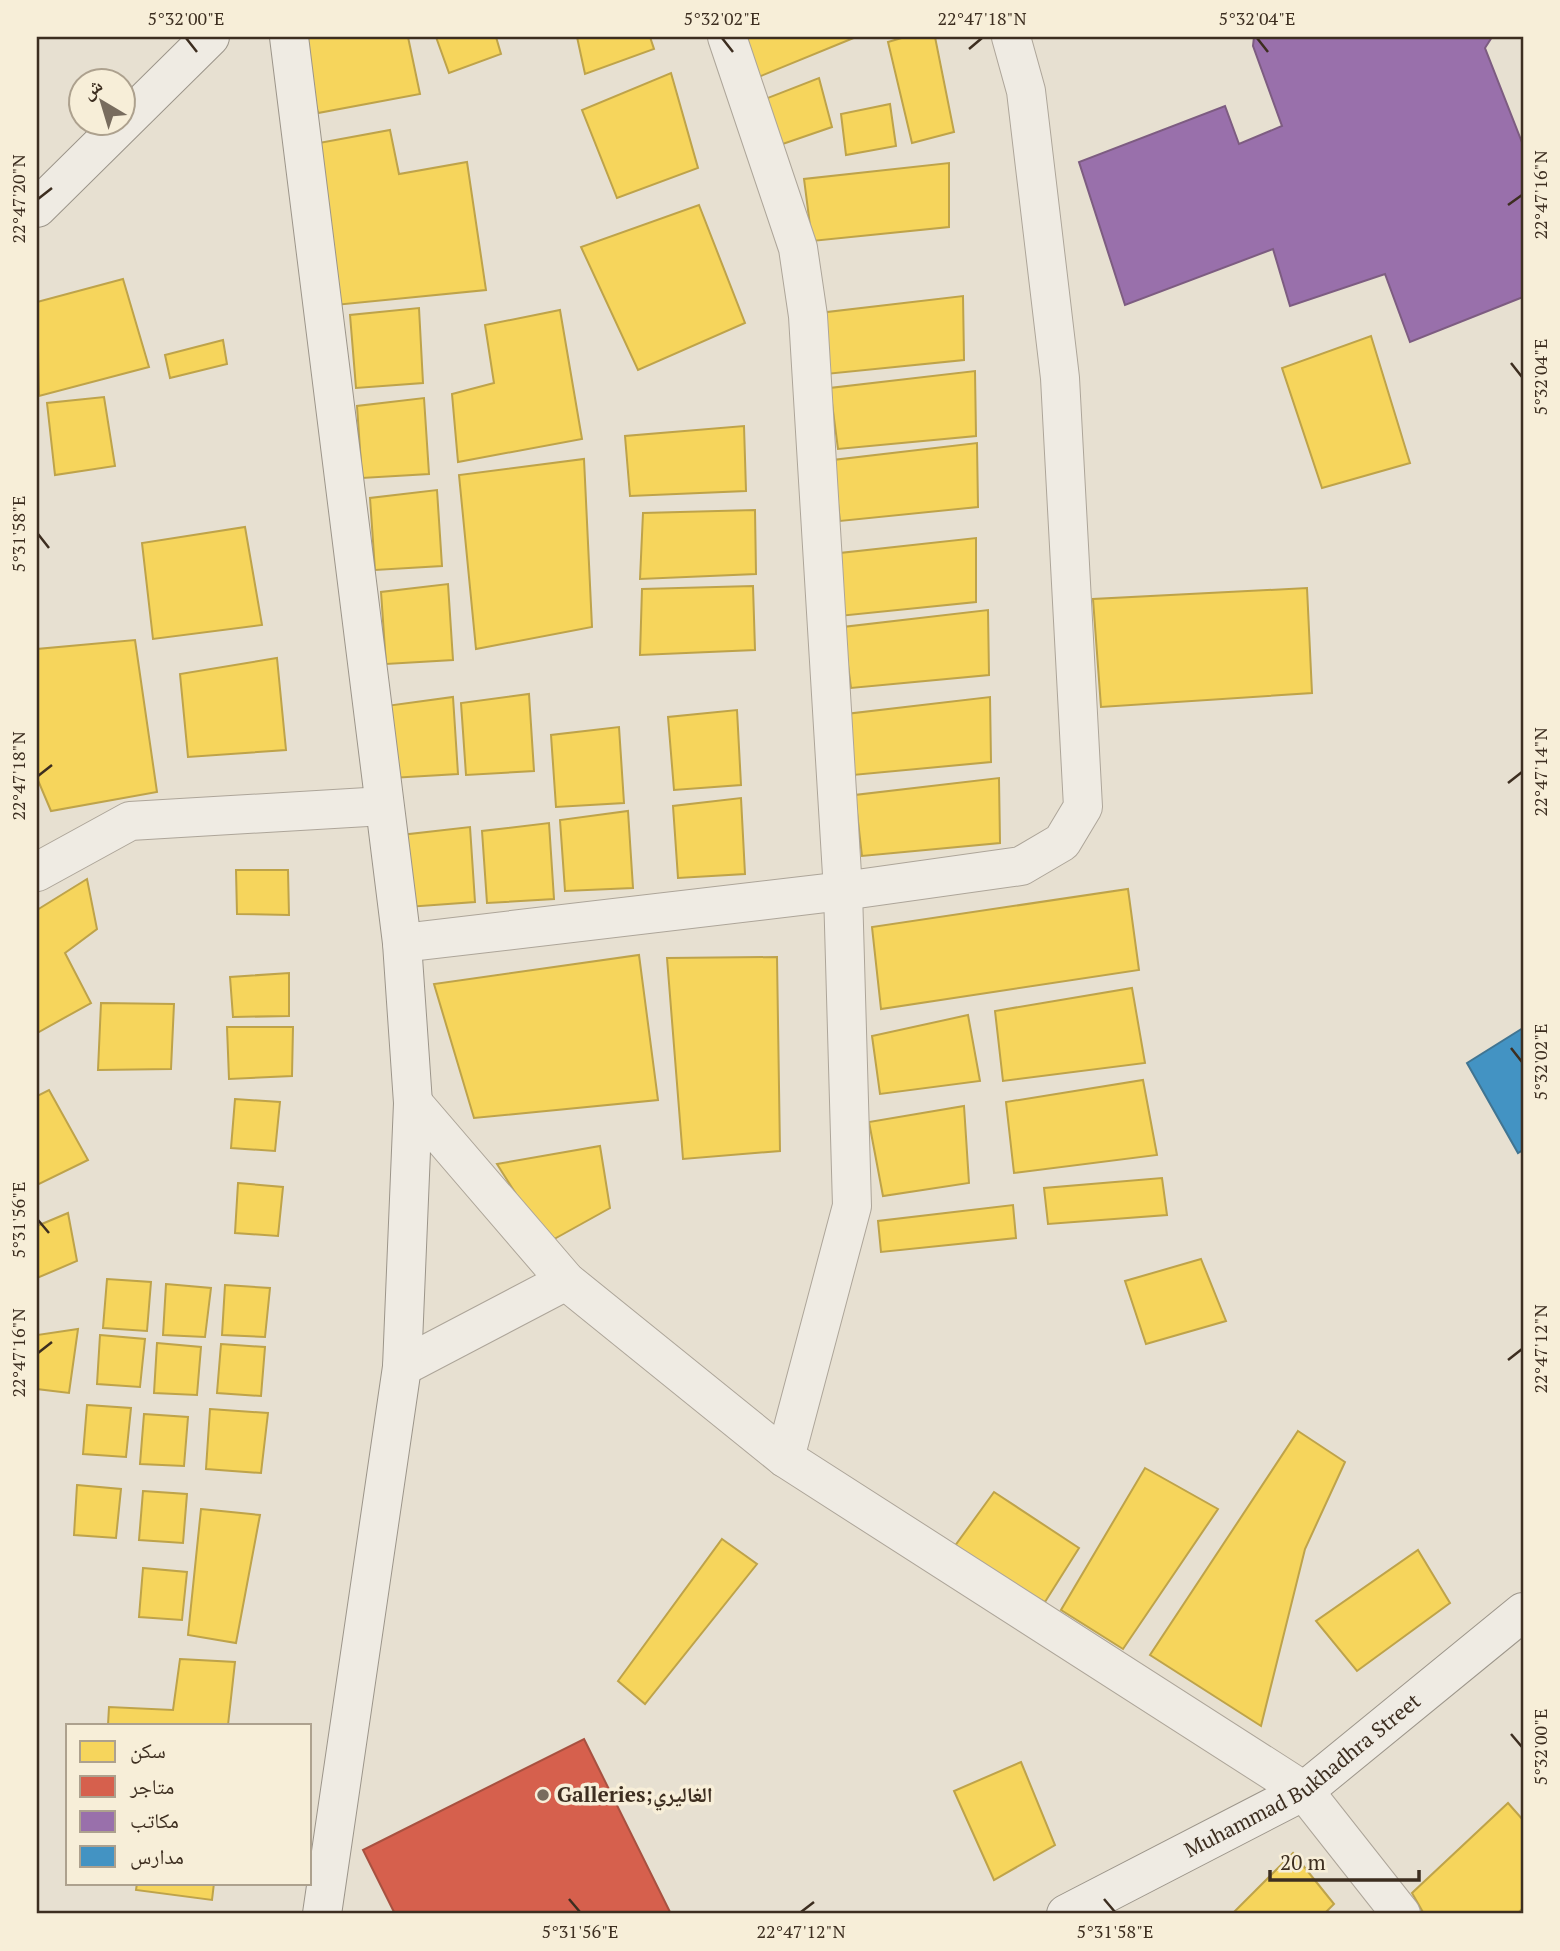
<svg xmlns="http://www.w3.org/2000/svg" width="1560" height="1951" viewBox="0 0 1560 1951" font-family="'PT Serif','Noto Naskh Arabic',serif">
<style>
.homes{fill:#f6d55c;stroke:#bea34a;stroke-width:2}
.shops{fill:#d6604d;stroke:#a85140;stroke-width:2}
.offices{fill:#9970ab;stroke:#7d5c81;stroke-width:2}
.schools{fill:#4393c3;stroke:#417592;stroke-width:2}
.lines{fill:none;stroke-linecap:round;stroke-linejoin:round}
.street-casing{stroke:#ada599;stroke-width:40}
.secondary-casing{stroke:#9c958a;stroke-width:40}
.street{stroke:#efebe3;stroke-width:38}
.secondary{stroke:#efebe3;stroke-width:38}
.ticks{fill:none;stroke:#3d2e20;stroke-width:2.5}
.poi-dot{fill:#786c5e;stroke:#f7eed8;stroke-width:2.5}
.labels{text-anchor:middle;stroke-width:7;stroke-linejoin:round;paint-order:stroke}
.street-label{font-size:21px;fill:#3d2e20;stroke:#f7eed8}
.poi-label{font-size:21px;font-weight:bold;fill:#3d2e20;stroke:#f7eed8;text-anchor:start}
.neatline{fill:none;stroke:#3d2e20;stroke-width:2.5}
.ticks-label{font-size:18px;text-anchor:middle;fill:#3d2e20}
</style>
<rect width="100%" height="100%" fill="#e7e0d1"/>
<g class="homes">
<path d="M299,37H408L420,94L318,113Z"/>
<path d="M436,37H496L501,54L449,73Z"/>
<path d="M577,37H650L654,49L585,74Z"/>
<path d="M740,37H856L756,78Z"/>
<path d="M905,37H935L954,132L912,143L888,42Z"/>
<path d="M671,73L698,168L617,198L582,110Z"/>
<path d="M819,78L832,127L774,147L760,101Z"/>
<path d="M890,104L896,146L846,155L841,114Z"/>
<path d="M390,130L399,174L467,162L486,290L335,305L308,145Z"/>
<path d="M949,163V227L812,241L804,179Z"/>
<path d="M699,205L745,323L638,370L581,247Z"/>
<path d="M123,279L149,367L39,396L37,302Z"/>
<path d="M963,296L964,360L826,374L819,313Z"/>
<path d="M419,308L423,383L356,388L350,315Z"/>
<path d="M560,310L582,439L458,462L452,394L494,383L485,325Z"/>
<path d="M1371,336L1410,463L1322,488L1282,368Z"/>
<path d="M223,340L227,364L170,378L165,355Z"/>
<path d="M975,371L976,436L838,449L830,388Z"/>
<path d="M104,397L115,466L55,475L47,403Z"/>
<path d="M424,398L429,474L362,478L357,406Z"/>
<path d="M744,426L746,491L630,496L625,436Z"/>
<path d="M977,443L978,507L840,521L833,460Z"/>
<path d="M584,459L592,627L476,649L459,475Z"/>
<path d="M437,490L442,566L375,570L370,498Z"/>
<path d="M755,510L756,574L640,579L643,513Z"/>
<path d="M245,527L262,625L153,639L142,543Z"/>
<path d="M976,538V602L839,616L831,554Z"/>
<path d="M448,584L453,660L386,664L381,592Z"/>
<path d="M753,586L755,650L640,655L642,589Z"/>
<path d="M1307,588L1312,693L1101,707L1093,599Z"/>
<path d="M988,610L989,675L851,688L843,627Z"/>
<path d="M135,640L157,792L51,811L37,778V649Z"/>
<path d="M277,658L286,750L188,757L180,674Z"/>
<path d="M529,694L534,771L466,775L461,703Z"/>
<path d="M453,697L458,774L391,778L386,706Z"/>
<path d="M990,697L991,762L853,775L846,714Z"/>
<path d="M737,710L741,785L674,790L668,717Z"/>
<path d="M619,727L624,803L556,807L551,735Z"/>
<path d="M999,778L1000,843L862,856L855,795Z"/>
<path d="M741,798L745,874L678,878L673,806Z"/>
<path d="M628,811L633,888L565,891L560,820Z"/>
<path d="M549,823L554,899L487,903L482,831Z"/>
<path d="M470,827L475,902L407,907L401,835Z"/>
<path d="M236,870H288L289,915L237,914Z"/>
<path d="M87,879L97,929L65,953L91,1003L37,1033V910Z"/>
<path d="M1128,889L1139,970L881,1009L872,927Z"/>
<path d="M639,955L658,1100L474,1118L434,984Z"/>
<path d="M777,957L780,1151L683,1159L667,958Z"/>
<path d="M289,973V1016L233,1017L230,977Z"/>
<path d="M1132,988L1145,1063L1003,1081L995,1011Z"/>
<path d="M101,1003L174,1004L171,1069L98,1070Z"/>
<path d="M968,1015L980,1081L880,1094L872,1036Z"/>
<path d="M227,1027H293L292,1076L229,1079Z"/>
<path d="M1143,1080L1157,1155L1014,1173L1006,1102Z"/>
<path d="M49,1090L88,1160L37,1185V1096Z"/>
<path d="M235,1099L280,1102L275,1151L231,1148Z"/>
<path d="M964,1106L969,1183L883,1196L869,1122Z"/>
<path d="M600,1146L610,1208L547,1243L497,1164Z"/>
<path d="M1162,1178L1167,1215L1048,1224L1044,1188Z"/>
<path d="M238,1183L283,1187L278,1236L235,1233Z"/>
<path d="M1013,1205L1016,1238L881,1252L878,1221Z"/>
<path d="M68,1213L77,1261L37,1278V1226Z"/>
<path d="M1201,1259L1226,1321L1146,1344L1125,1281Z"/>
<path d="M107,1279L151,1282L147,1331L103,1328Z"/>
<path d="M166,1284L211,1288L205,1337L163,1335Z"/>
<path d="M225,1285L270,1288L265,1337L222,1335Z"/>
<path d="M78,1329L69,1393L37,1389V1335Z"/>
<path d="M100,1335L145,1339L140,1387L97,1384Z"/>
<path d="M157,1343L201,1347L197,1395L154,1393Z"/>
<path d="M221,1344L265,1347L261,1396L217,1393Z"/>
<path d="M87,1405L131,1408L126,1457L83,1454Z"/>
<path d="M210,1409L268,1413L261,1473L206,1469Z"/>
<path d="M144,1414L188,1417L184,1466L140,1464Z"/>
<path d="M1298,1431L1345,1462L1305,1549L1261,1726L1150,1655Z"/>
<path d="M1145,1468L1218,1509L1123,1649L1061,1610Z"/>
<path d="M77,1485L121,1489L116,1538L74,1535Z"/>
<path d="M143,1491L187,1494L183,1543L139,1540Z"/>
<path d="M994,1492L1079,1548L1045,1602L952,1550Z"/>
<path d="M201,1509L260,1515L236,1643L188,1635Z"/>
<path d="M722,1539L757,1564L645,1704L618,1681Z"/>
<path d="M1418,1550L1450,1603L1357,1671L1316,1621Z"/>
<path d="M143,1568L187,1572L182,1620L139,1617Z"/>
<path d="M180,1659L235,1662L228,1725H108L109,1707L173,1710Z"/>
<path d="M1021,1762L1055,1845L994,1880L954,1791Z"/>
<path d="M1508,1803L1523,1820V1908L1517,1914H1424L1412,1893Z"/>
<path d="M1293,1853L1334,1904L1324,1914H1232Z"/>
<path d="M137,1883H214L212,1900L136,1890Z"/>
</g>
<path class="shops" d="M584,1739L671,1914H395L363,1850Z"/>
<path class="offices" d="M1254,37H1492L1485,48L1523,145V297L1410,342L1385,274L1290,306L1273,249L1125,305L1079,162L1225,106L1239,144L1282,126L1253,46Z"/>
<path class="schools" d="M1523,1028V1150L1518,1153L1467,1063Z"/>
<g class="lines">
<g class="street-casing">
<g id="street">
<path d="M727,37L798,248L808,316L843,891L852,1206L785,1458"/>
<path d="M37,872L130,821L384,806"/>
<path d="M402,943L843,891L1021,866L1062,842L1083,807L1060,378L1026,91L1011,37"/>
<path d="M413,1103L566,1281L785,1458L1304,1791L1401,1914"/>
<path d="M402,1367L566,1281"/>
</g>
</g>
<g class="secondary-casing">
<g id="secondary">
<path d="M289,37L402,943L413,1103L402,1367L322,1914"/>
<path d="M37,208L210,37"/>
<path id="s1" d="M1066,1914L1304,1791L1523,1612"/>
</g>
</g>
<use href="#street" class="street"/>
<use href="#secondary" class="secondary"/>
</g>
<path class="ticks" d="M186,38L197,52M722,38L733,52M1257,38L1268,52M969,49L982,38M38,199L52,188M1508,205L1522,195M1511,363L1522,377M38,534L49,548M38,776L52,765M1508,783L1522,772M1511,1048L1522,1062M38,1220L49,1233M38,1353L52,1342M1508,1360L1522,1349M1511,1734L1522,1747M569,1899L580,1912M1104,1899L1115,1912M801,1912L814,1902"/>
<circle class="poi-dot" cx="543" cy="1795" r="7"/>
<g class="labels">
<g class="street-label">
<text dy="7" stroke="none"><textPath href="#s1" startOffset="275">Muhammad Bukhadhra Street</textPath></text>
</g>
<g class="poi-label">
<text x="557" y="1802">Galleries;الغاليري</text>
</g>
</g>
<rect width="1560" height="1951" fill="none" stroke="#f7eed8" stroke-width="77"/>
<rect x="66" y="1724" width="245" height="161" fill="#f7eed8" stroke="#ada18e" stroke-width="2"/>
<rect x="80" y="1741" width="35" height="21" fill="#f6d55c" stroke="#ada18e" stroke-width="2"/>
<text x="130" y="1758" font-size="21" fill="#3d2e20">سكن</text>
<rect x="80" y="1776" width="35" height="21" fill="#d6604d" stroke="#ada18e" stroke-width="2"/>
<text x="130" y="1794" font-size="21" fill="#3d2e20">متاجر</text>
<rect x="80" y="1811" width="35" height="21" fill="#9970ab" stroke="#ada18e" stroke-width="2"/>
<text x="130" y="1828" font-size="21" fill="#3d2e20">مكاتب</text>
<rect x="80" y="1846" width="35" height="21" fill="#4393c3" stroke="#ada18e" stroke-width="2"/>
<text x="130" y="1864" font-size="21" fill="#3d2e20">مدارس</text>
<g transform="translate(102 102) rotate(322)"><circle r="33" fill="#f7eed8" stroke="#ada18e" stroke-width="2"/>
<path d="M0-5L12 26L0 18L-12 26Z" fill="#786c5e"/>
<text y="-10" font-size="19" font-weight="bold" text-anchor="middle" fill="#3d2e20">ش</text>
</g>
<path d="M1270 1870v10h149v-10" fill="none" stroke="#3d2e20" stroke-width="3.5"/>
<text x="1280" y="1870" font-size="21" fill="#3d2e20" stroke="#f7eed8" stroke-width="5" paint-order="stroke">20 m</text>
<rect x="38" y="38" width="1484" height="1874" class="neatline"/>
<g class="ticks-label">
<text x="186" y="25">5°32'00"E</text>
<text x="722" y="25">5°32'02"E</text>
<text x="982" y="25">22°47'18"N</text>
<text x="1257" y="25">5°32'04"E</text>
<text transform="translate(1541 195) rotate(-90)" y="6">22°47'16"N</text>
<text transform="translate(19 199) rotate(-90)" y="6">22°47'20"N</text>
<text transform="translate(1541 377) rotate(-90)" y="6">5°32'04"E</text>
<text transform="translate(19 534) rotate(-90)" y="6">5°31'58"E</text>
<text transform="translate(1541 772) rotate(-90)" y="6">22°47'14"N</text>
<text transform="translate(19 776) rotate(-90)" y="6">22°47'18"N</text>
<text transform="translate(1541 1062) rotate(-90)" y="6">5°32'02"E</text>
<text transform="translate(19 1220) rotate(-90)" y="6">5°31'56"E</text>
<text transform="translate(1541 1349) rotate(-90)" y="6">22°47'12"N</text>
<text transform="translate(19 1353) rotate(-90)" y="6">22°47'16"N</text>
<text transform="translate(1541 1747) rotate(-90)" y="6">5°32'00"E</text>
<text x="580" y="1938">5°31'56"E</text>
<text x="801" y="1938">22°47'12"N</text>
<text x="1115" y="1938">5°31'58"E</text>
</g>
</svg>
